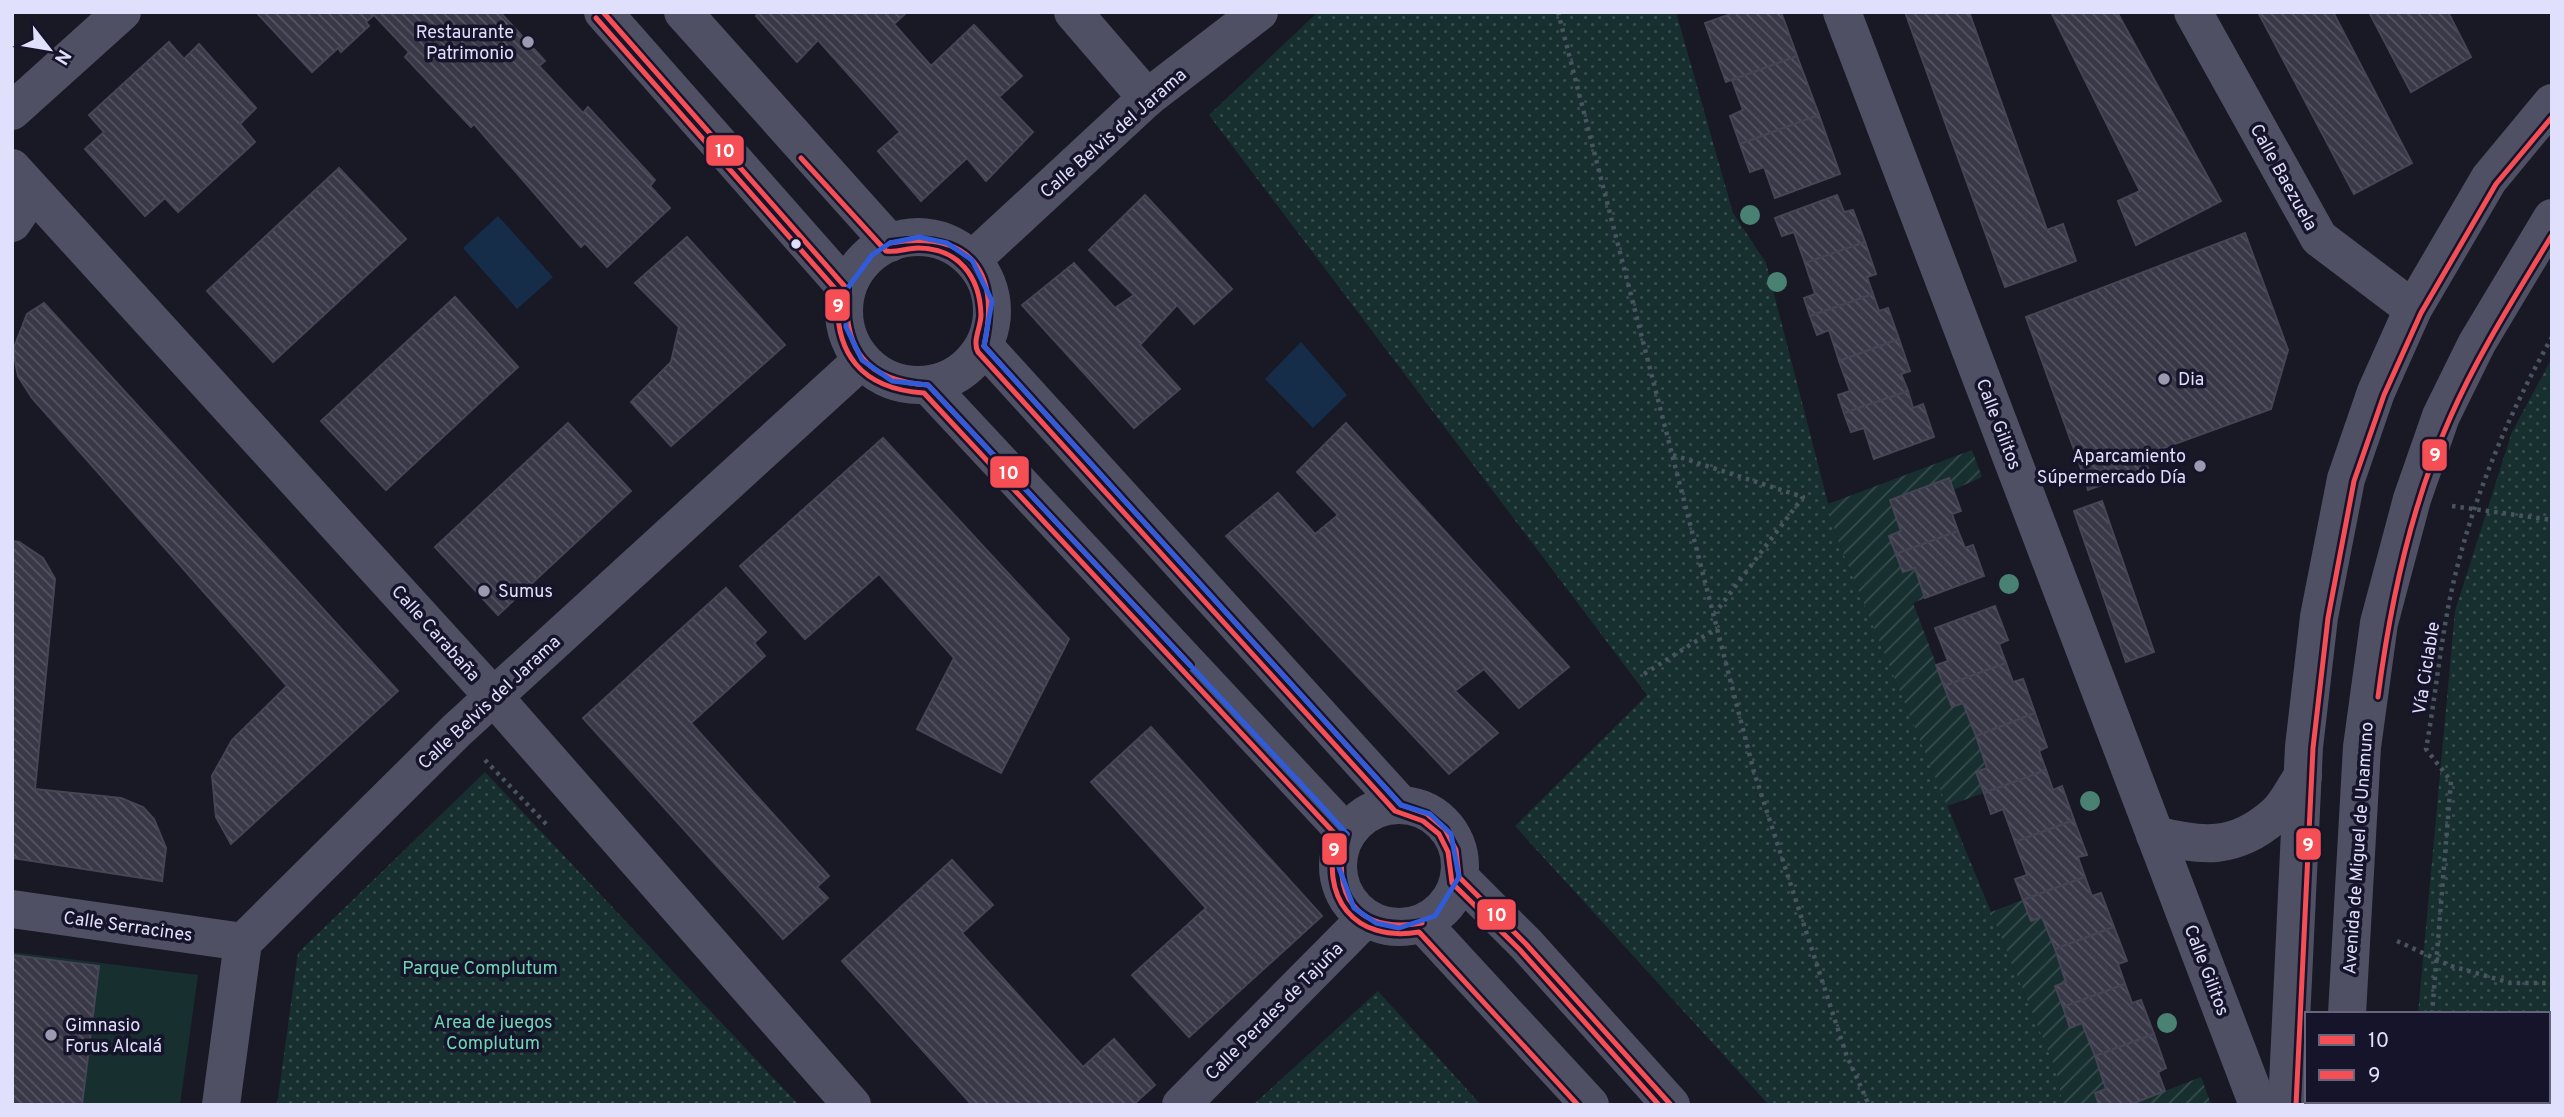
<svg xmlns="http://www.w3.org/2000/svg" width="2564" height="1117" viewBox="0 0 2564 1117" font-family="Overpass,sans-serif">
<style>
.grass{fill:#172f2e}
.park{fill:url(#park-dots)}
.garden{fill:url(#garden-furrows)}
.water{fill:#152d49}
.building{fill:url(#building-back-hatch);stroke:#464556;stroke-width:2}
.lines{fill:none;stroke-linecap:round;stroke-linejoin:round}
.path{stroke:#485560;stroke-width:4.5;stroke-dasharray:3.5 5;stroke-linecap:butt}
.street{stroke:#4f5064;stroke-width:38}
.bus-1-casing{stroke:#15142a;stroke-width:10}
.bus-2-casing{stroke:#15142a;stroke-width:10}
.bus-1{stroke:#f64e55;stroke-width:5}
.bus-2{stroke:#f64e55;stroke-width:5}
.tree{fill:#498173}
.marked{fill:none;stroke:#305cdc;stroke-width:5;stroke-linejoin:round}
.poi-dot{fill:#9a9ab1;stroke:#15142a;stroke-width:2.5}
.bus-dot{fill:#e0dffc;stroke:#15142a;stroke-width:2.5}
.labels{text-anchor:middle;stroke-width:7;stroke-linejoin:round;paint-order:stroke}
.poi-label{font-size:18px;fill:#e0dffc;stroke:#15142a;text-anchor:start}
.street-label{font-size:18px;fill:#e0dffc;stroke:#15142a}
.park-label{font-size:18px;fill:#71d6b3;stroke:#15142a}
.line-badge{stroke:#15142a;stroke-width:2.5}
.badge-label{font-size:19px;text-anchor:middle;font-weight:bold;fill:#fff}
</style>
<defs>
<pattern id="park-dots" width="8" height="8" patternUnits="userSpaceOnUse" patternTransform="scale(1.75)"><rect width="8" height="8" fill="#172f2e"/><path d="M2 2h.1M6 6h.1" fill="none" stroke="#384d4d" stroke-width="1.8" stroke-linecap="round"/></pattern>
<pattern id="garden-furrows" width="10" height="10" patternUnits="userSpaceOnUse" patternTransform="scale(1.75)"><rect width="10" height="10" fill="#172f2e"/><path d="M-1 1l2-2M0 10L10 0M9 11l2-2" fill="none" stroke="#384d4d"/></pattern>
<pattern id="building-back-hatch" width="6" height="6" patternUnits="userSpaceOnUse" patternTransform="scale(1.75)"><rect width="6" height="6" fill="#393846"/><path d="M-1 5l2 2M0 0l6 6M5-1l2 2" fill="none" stroke="#555462"/></pattern>
</defs>
<rect width="100%" height="100%" fill="#191925"/>
<path class="grass" d="M12,952L198,975L180,1105H12Z"/>
<g class="park">
<path d="M1318,12H1676L1733,213L1766,263L1837,538L2056,1070L2063,1105H1769L1515,826L1647,695L1209,115Z"/>
<path d="M2552,358V1105H2410V1101H2548V1014H2418L2455,611L2512,432Z"/>
<path d="M485,772L799,1105H277L298,953Z"/>
<path d="M1378,991L1481,1105H1253Z"/>
</g>
<g class="garden">
<path d="M1972,450L1982,477L1953,490L1948,479L1890,501L1901,531L1889,536L1903,572L1915,568L1925,598L1913,603L1952,706L1963,703L1987,768L1976,772L1984,793L1947,806L1837,538L1828,504Z"/>
<path d="M2023,900L2031,921L2042,917L2066,982L2055,986L2070,1027L2082,1023L2106,1089L2095,1093L2099,1105H2063L2056,1070L1991,912Z"/>
<path d="M2201,1077L2211,1104L2129,1105Z"/>
</g>
<g class="water">
<path d="M498,216L553,277L517,309L463,248Z"/>
<path d="M1301,342L1347,395L1313,428L1265,379Z"/>
</g>
<g class="building">
<path d="M256,12H500L545,61L539,66L583,113L588,107L655,180L650,186L670,208L607,267L585,243L581,247L474,124L471,127L405,57L409,52L374,15L366,22L369,26L341,52L338,48L312,72Z"/>
<path d="M759,12H907L894,24L931,66L974,25L1022,76L999,97L1033,132L986,181L967,158L921,201L878,151L900,132L818,40L797,62L756,16Z"/>
<path d="M1736,12H1781L1797,56L1726,82L1705,23Z"/>
<path d="M1905,12H1969L2047,230L2063,224L2076,261L2005,287Z"/>
<path d="M2051,12H2117L2221,201L2136,245L2118,201L2140,191Z"/>
<path d="M2258,12H2333L2412,163L2354,194Z"/>
<path d="M2369,12H2448L2471,57L2411,92Z"/>
<path d="M169,42L184,59L199,44L256,108L240,124L255,142L178,212L165,198L145,216L85,149L104,132L89,115Z"/>
<path d="M1797,56L1819,115L1740,144L1730,116L1743,110L1732,80Z"/>
<path d="M1819,115L1840,174L1775,198L1764,167L1750,172L1740,144Z"/>
<path d="M339,168L406,239L273,362L207,291Z"/>
<path d="M1145,195L1232,289L1194,324L1177,305L1140,345L1180,389L1134,428L1022,305L1074,263L1115,308L1134,295L1089,250Z"/>
<path d="M1837,195L1844,212L1853,210L1865,242L1805,263L1794,232L1782,236L1775,218Z"/>
<path d="M2245,233L2288,350L2271,409L2084,477L2026,317Z"/>
<path d="M687,237L785,345L671,446L631,402L671,362L679,327L635,283Z"/>
<path d="M1865,242L1876,274L1867,277L1873,294L1810,316L1804,298L1815,294L1805,263Z"/>
<path d="M1873,294L1879,311L1888,308L1899,339L1839,361L1829,330L1817,335L1810,316Z"/>
<path d="M455,297L518,367L386,490L321,421Z"/>
<path d="M44,303L398,691L231,844L216,817L212,776L232,740L287,686L32,398L18,376L13,350L27,314Z"/>
<path d="M1899,339L1910,371L1901,374L1908,391L1844,413L1838,395L1850,391L1839,361Z"/>
<path d="M1908,391L1913,408L1923,404L1934,437L1874,459L1864,428L1851,432L1844,413Z"/>
<path d="M568,423L631,491L498,615L435,547Z"/>
<path d="M1346,423L1569,667L1519,708L1484,669L1455,691L1498,733L1449,774L1226,536L1278,493L1315,534L1338,515L1297,472Z"/>
<path d="M883,438L1069,639L1001,773L917,729L954,658L879,574L805,639L740,566Z"/>
<path d="M2143,455L2148,468L2088,490L2084,477Z"/>
<path d="M1949,478L1961,511L1952,514L1958,531L1896,554L1889,536L1901,531L1890,500Z"/>
<path d="M2102,501L2154,652L2126,662L2074,511Z"/>
<path d="M1958,531L1965,548L1973,545L1984,576L1925,598L1915,568L1903,572L1896,554Z"/>
<path d="M12,541L19,542L43,558L55,579L35,789L121,798L143,807L154,819L166,848L162,881L12,858Z"/>
<path d="M726,588L766,632L754,643L765,656L691,723L829,876L817,887L828,898L783,939L583,718Z"/>
<path d="M1995,606L2008,640L1999,644L2006,663L1944,686L1936,665L1948,661L1935,628Z"/>
<path d="M2006,663L2013,682L2023,679L2035,713L1976,736L1963,703L1952,707L1944,686Z"/>
<path d="M2035,713L2047,747L2039,751L2046,770L1984,793L1976,772L1987,768L1976,736Z"/>
<path d="M1151,727L1322,916L1189,1037L1132,975L1206,908L1091,782Z"/>
<path d="M2046,770L2053,790L2062,786L2074,820L2015,842L2003,809L1991,814L1984,793Z"/>
<path d="M2074,820L2087,855L2078,857L2085,877L2023,900L2015,879L2027,875L2015,842Z"/>
<path d="M952,860L993,905L962,933L1083,1067L1114,1039L1155,1085L1133,1105H972L842,961Z"/>
<path d="M2085,877L2092,896L2101,893L2114,927L2055,949L2042,917L2031,921L2023,900Z"/>
<path d="M2114,927L2127,961L2118,964L2125,984L2063,1007L2055,986L2066,982L2055,949Z"/>
<path d="M12,955L99,966L82,1105H12Z"/>
<path d="M2125,984L2132,1003L2141,1000L2154,1034L2095,1056L2082,1023L2070,1028L2063,1007Z"/>
<path d="M2154,1034L2166,1068L2158,1072L2165,1091L2129,1105H2099L2095,1093L2106,1089L2095,1056Z"/>
</g>
<g class="lines">
<g class="path">
<path d="M1558,12L1754,772L1846,1054L1869,1105"/>
<path d="M1673,455L1803,497L1715,613"/>
<path d="M2452,506L2552,520"/>
<path d="M1644,674L1717,628"/>
<path d="M485,760L549,827"/>
<path d="M2397,941L2451,966L2511,983H2552"/>
<path d="M2432,1014L2451,781L2426,749C2436,694 2441,635 2454,580C2474,495 2509,413 2552,337"/>
<path d="M2427,1105V1101"/>
</g>
<g class="street">
<path d="M603,12L847,289"/>
<path d="M683,12L890,243"/>
<path d="M1073,12L1147,98"/>
<path d="M1842,12L2258,1105"/>
<path d="M2193,12L2319,238L2413,309"/>
<path d="M12,111L122,12"/>
<path d="M12,168L493,696L852,1105"/>
<path d="M12,223L33,192"/>
<circle cx="918" cy="311" r="74"/>
<path d="M972,260L1147,98L1259,12"/>
<path d="M984,346L1401,805"/>
<path d="M928,385L1347,834"/>
<circle cx="1399" cy="866" r="61"/>
<path d="M2155,835C2202,847 2235,850 2274,816C2286,807 2294,788 2303,776"/>
<path d="M1459,877L1526,944L1671,1105"/>
<path d="M12,909L243,942"/>
<path d="M1422,923L1590,1105"/>
<path d="M2347,1014L2362,747L2379,623L2412,499L2441,416L2477,343L2552,218"/>
<path d="M221,1105L243,942L457,730L862,360"/>
<path d="M1181,1105L1366,918"/>
<path d="M2287,1105L2304,747L2319,617L2346,479L2376,392L2413,309L2489,179L2552,103"/>
<path d="M2342,1105V1101"/>
</g>
<g class="bus-1-casing">
<g id="bus-1">
<path d="M603,12L847,289"/>
<path d="M890,243C969,230 1001,270 984,346"/>
<path d="M847,289C843,350 866,381 928,385L1190,665"/>
<path d="M984,346L1401,805L1427,814L1445,829L1456,850L1459,877L1526,944L1671,1105"/>
<path d="M1347,834C1329,895 1357,934 1422,923"/>
</g>
</g>
<g class="bus-2-casing">
<g id="bus-2">
<path d="M596,18L838,292C833,354 862,389 924,393L1337,836C1319,897 1354,943 1419,932L1578,1105"/>
<path d="M801,158L886,251C896,253 907,248 918,248C958,248 980,276 981,315C981,327 972,341 978,352L1395,811L1423,821L1439,834L1448,852L1452,883L1520,950L1659,1105"/>
<path d="M2378,697C2390,604 2411,505 2450,418C2478,354 2516,295 2552,235"/>
<path d="M2296,1105L2313,748L2328,618L2354,481L2384,395L2421,313L2496,184L2552,117"/>
</g>
</g>
<use href="#bus-1" class="bus-1"/>
<use href="#bus-2" class="bus-2"/>
</g>
<g class="tree">
<circle cx="1750" cy="215" r="10"/>
<circle cx="1777" cy="282" r="10"/>
<circle cx="2009" cy="584" r="10"/>
<circle cx="2090" cy="801" r="10"/>
<circle cx="2167" cy="1023" r="10"/>
</g>
<path class="marked" d="M919,237L947,243L972,260L992,301L984,346L1401,805L1430,814L1451,834L1459,877L1435,916L1399,928L1376,923L1354,908L1338,865L1347,834L1316,800L928,385L892,381L862,360L846,327L847,289L872,255L890,243Z"/>
<g class="poi-dot">
<circle cx="528" cy="42" r="7"/>
<circle cx="2164" cy="379" r="7"/>
<circle cx="2200" cy="466" r="7"/>
<circle cx="484" cy="591" r="7"/>
<circle cx="51" cy="1035" r="7"/>
</g>
<circle class="bus-dot" cx="796" cy="244" r="6"/>
<g class="labels">
<g class="poi-label">
<text x="514" y="38" text-anchor="end">Restaurante<tspan x="514" dy="21">Patrimonio</tspan></text>
<text x="2178" y="385">Dia</text>
<text x="2186" y="462" text-anchor="end">Aparcamiento<tspan x="2186" dy="21">Súpermercado Día</tspan></text>
<text x="498" y="597">Sumus</text>
<text x="65" y="1031">Gimnasio<tspan x="65" dy="21">Forus Alcalá</tspan></text>
</g>
<g class="street-label">
<text transform="translate(1113 133) rotate(-41)" y="6">Calle Belvis del Jarama</text>
<text transform="translate(2284 177) rotate(61)" y="6">Calle Baezuela</text>
<text transform="translate(1999 424) rotate(69)" y="6">Calle Gilitos</text>
<text transform="translate(436 633) rotate(48)" y="6">Calle Carabaña</text>
<text transform="translate(2426 668) rotate(-81)" y="6">Vía Ciclable</text>
<text transform="translate(489 702) rotate(-43)" y="6">Calle Belvis del Jarama</text>
<text transform="translate(2358 848) rotate(-86)" y="6">Avenida de Miguel de Unamuno</text>
<text transform="translate(128 926) rotate(8)" y="6">Calle Serracines</text>
<text transform="translate(2207 970) rotate(69)" y="6">Calle Gilitos</text>
<text transform="translate(1274 1011) rotate(-45)" y="6">Calle Perales de Tajuña</text>
</g>
<g class="park-label">
<text x="480" y="974">Parque Complutum</text>
<text x="493" y="1028">Area de juegos<tspan x="493" dy="21">Complutum</tspan></text>
</g>
</g>
<g class="line-badge">
<rect x="705" y="134" width="40" height="33" rx="7" fill="#f64e55"/>
<rect x="824" y="288" width="27" height="34" rx="7" fill="#f64e55"/>
<rect x="2421" y="438" width="27" height="34" rx="7" fill="#f64e55"/>
<rect x="989" y="455" width="41" height="34" rx="7" fill="#f64e55"/>
<rect x="2295" y="827" width="27" height="34" rx="7" fill="#f64e55"/>
<rect x="1321" y="832" width="27" height="34" rx="7" fill="#f64e55"/>
<rect x="1476" y="898" width="41" height="33" rx="7" fill="#f64e55"/>
</g>
<g class="badge-label">
<text x="725" y="157">10</text>
<text x="838" y="312">9</text>
<text x="2435" y="461">9</text>
<text x="1009" y="479">10</text>
<text x="2308" y="851">9</text>
<text x="1334" y="856">9</text>
<text x="1497" y="921">10</text>
</g>
<rect width="2564" height="1117" fill="none" stroke="#e0dffc" stroke-width="28"/>
<rect x="2305" y="1012" width="245" height="91" fill="#15142a" stroke="#66657e" stroke-width="2"/>
<rect x="2319" y="1035" width="35" height="10" fill="#f64e55" stroke="#66657e" stroke-width="2"/>
<text x="2368" y="1047" font-size="21" fill="#e0dffc">10</text>
<rect x="2319" y="1070" width="35" height="10" fill="#f64e55" stroke="#66657e" stroke-width="2"/>
<text x="2368" y="1082" font-size="21" fill="#e0dffc">9</text>
<g transform="translate(49 49) rotate(121)" stroke="#15142a" stroke-width="5" paint-order="stroke">
<path d="M0-5L12 26L0 18L-12 26Z" fill="#e0dffc"/>
<text y="-10" font-size="19" font-weight="bold" text-anchor="middle" fill="#e0dffc">N</text>
</g>
</svg>
